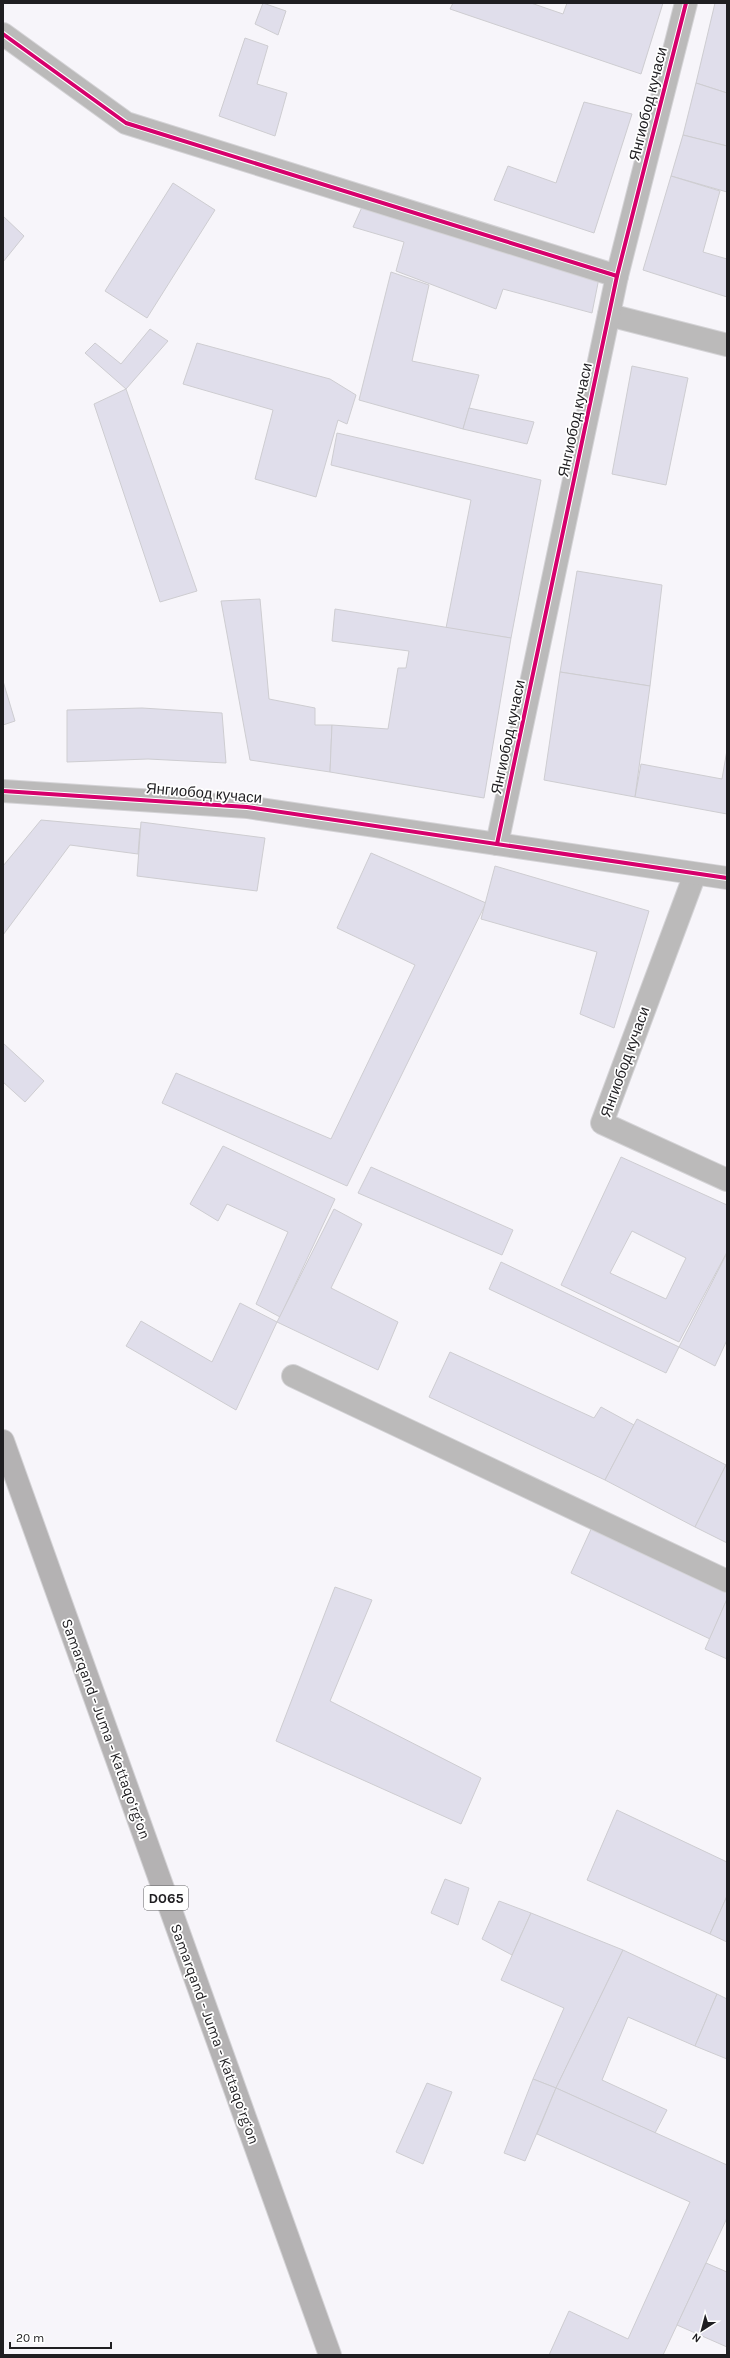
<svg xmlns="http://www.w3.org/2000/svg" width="730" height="2358" viewBox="0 0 730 2358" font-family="Karla,sans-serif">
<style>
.building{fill:#e0deeb;stroke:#cecdd1;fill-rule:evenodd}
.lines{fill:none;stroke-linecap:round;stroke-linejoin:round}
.minor-casing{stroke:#d4d3d6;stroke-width:24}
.tertiary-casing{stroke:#d4d3d6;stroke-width:24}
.primary-casing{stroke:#d4d3d6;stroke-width:24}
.minor{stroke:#bbbaba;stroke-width:22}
.tertiary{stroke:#bbbaba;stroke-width:22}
.primary{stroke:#b4b2b3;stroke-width:22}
.cycleway-casing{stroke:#fff;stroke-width:6}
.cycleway{stroke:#d6006c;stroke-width:4}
.labels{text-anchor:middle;stroke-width:3.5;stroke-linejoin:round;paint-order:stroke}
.shield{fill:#fff;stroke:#626264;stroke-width:1}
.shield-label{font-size:14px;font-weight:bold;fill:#1f1e21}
.street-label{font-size:15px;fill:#1f1e21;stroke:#fff}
</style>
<rect width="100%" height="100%" fill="#f7f5fa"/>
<g class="building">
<path d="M263,3L286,11L278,35L255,24Z"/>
<path d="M453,3H531L563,14L567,3H663L641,74L450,9Z"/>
<path d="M715,3H727V93L696,83Z"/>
<path d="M245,38L268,46L257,84L287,93L275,136L219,116Z"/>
<path d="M696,83L727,93V146L683,135Z"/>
<path d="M584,102L632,114L594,233L494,200L508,166L556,183Z"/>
<path d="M683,135L727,146V192L671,176Z"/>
<path d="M671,176L720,191L703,252L727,259V297L643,270Z"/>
<path d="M173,183L215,210L147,318L105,291Z"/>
<path d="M363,205L599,278L592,313L503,289L496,309L396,271L404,242L353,227Z"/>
<path d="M3,216L24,236L3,262Z"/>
<path d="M391,272L429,285L412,361L479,375L463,429L359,400Z"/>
<path d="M150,329L168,341L126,389L85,353L95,343L121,364Z"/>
<path d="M197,343L330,379L356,395L347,424L338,420L316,497L255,479L273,410L183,384Z"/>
<path d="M632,366L688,378L666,485L612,474Z"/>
<path d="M126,389L197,591L160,602L94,404Z"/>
<path d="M469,408L534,422L527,444L463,429Z"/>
<path d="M337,433L541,480L511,638L446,628L471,500L331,465Z"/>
<path d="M577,571L662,585L650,686L560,672Z"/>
<path d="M260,599L269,699L315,708V725H332L330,772L250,760L221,601Z"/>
<path d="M335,609L511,638L484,798L330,772L332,725L388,729L398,668H406L409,651L332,641Z"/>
<path d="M560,672L650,686L635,797L544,780Z"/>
<path d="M3,681L15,721L3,725Z"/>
<path d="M142,708L222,713L226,763L148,759L67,762V710Z"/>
<path d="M727,750V814L635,797L641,764L722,779Z"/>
<path d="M41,820L140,829L138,854L70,845L3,935V866Z"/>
<path d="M141,822L265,838L257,891L137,876Z"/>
<path d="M371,853L486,903L347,1186L162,1103L176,1073L331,1139L415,965L337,928Z"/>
<path d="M495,866L649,911L614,1028L580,1014L597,952L481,919Z"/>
<path d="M3,1043L44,1081L25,1102L3,1082Z"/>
<path d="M223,1146L335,1199L280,1317L256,1304L288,1232L227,1204L218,1221L190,1204Z"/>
<path d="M621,1157L727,1205V1252L679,1342L561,1285ZM632,1231L686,1258L666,1299L610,1273Z"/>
<path d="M371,1167L513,1230L502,1255L358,1193Z"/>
<path d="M334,1209L362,1224L331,1288L398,1322L378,1370L277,1322Z"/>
<path d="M727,1253V1340L715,1366L679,1347Z"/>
<path d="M501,1262L679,1347L666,1373L489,1289Z"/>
<path d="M240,1303L277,1322L236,1410L126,1346L141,1321L212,1362Z"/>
<path d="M450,1352L594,1418L601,1407L634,1425L605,1480L429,1397Z"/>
<path d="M637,1419L726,1465L695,1527L605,1480Z"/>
<path d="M727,1463V1543L695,1527Z"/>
<path d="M593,1525L727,1592V1599L710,1639L571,1573Z"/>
<path d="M335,1587L372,1600L330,1701L481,1778L461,1824L276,1741Z"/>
<path d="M727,1599V1659L705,1649Z"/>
<path d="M617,1810L727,1862V1896L710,1934L587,1880Z"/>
<path d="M445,1879L469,1888L458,1925L431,1913Z"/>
<path d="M727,1896V1942L710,1934Z"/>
<path d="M499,1901L531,1913L512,1955L482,1939Z"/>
<path d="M531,1913L623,1950L556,2088L533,2079L564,2008L501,1980Z"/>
<path d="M623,1950L717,1994L695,2046L628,2017L602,2080L667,2110L655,2133L556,2088Z"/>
<path d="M717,1994L727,1999V2059L695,2046Z"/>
<path d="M533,2079L556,2088L525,2161L504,2153Z"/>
<path d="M427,2083L452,2092L423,2164L396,2152Z"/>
<path d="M556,2088L727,2165V2218L663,2355H549L569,2311L628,2339L690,2202L537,2134Z"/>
<path d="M706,2263L727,2272V2347L677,2325Z"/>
</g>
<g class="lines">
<g class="minor-casing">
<g id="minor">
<path d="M3,34L126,123L617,276"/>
<path d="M609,315L727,345"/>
<path d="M497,844L617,276L686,3"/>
<path d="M695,874L602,1123L727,1180"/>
<path d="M293,1376L727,1581"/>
</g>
</g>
<g class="tertiary-casing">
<path id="tertiary" d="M3,791L247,807L727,878"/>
</g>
<g class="primary-casing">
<path id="primary" d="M3,1441L330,2355"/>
</g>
<use href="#minor" class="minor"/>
<use href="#tertiary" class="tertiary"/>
<use href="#primary" class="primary"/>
<g class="cycleway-casing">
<g id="cycleway">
<path d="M3,34L126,123L617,276"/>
<path d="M3,791L247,807L727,878"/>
<path d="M497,844L617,276L686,3"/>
</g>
</g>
<use href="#cycleway" class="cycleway"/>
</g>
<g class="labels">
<rect class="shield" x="144" y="1886" width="44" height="24" rx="3"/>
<g class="shield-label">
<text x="166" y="1903">D065</text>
</g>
<g class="street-label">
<text transform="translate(648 104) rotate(-76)" y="5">Янгиобод кучаси</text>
<text transform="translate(575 420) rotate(-78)" y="5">Янгиобод кучаси</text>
<text transform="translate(508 737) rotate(-78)" y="5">Янгиобод кучаси</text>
<text transform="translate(204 793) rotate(5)" y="5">Янгиобод кучаси</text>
<text transform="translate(625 1062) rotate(-70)" y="5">Янгиобод кучаси</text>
<text transform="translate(106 1729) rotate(70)" y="5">Samarqand - Juma - Kattaqo‘rg‘on</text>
<text transform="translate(215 2034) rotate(70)" y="5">Samarqand - Juma - Kattaqo‘rg‘on</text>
</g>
</g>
<rect width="730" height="2358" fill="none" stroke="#1f1e21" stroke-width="8"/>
<g transform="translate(702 2330) rotate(216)" stroke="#ffffff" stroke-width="3" paint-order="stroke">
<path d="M0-3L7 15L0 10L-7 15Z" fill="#1f1e21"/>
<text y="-6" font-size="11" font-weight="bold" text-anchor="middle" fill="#1f1e21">N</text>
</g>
<path d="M10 2342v6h101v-6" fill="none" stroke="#1f1e21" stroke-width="2"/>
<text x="16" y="2342" font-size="12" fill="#1f1e21" stroke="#ffffff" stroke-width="3" paint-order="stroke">20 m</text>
</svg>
